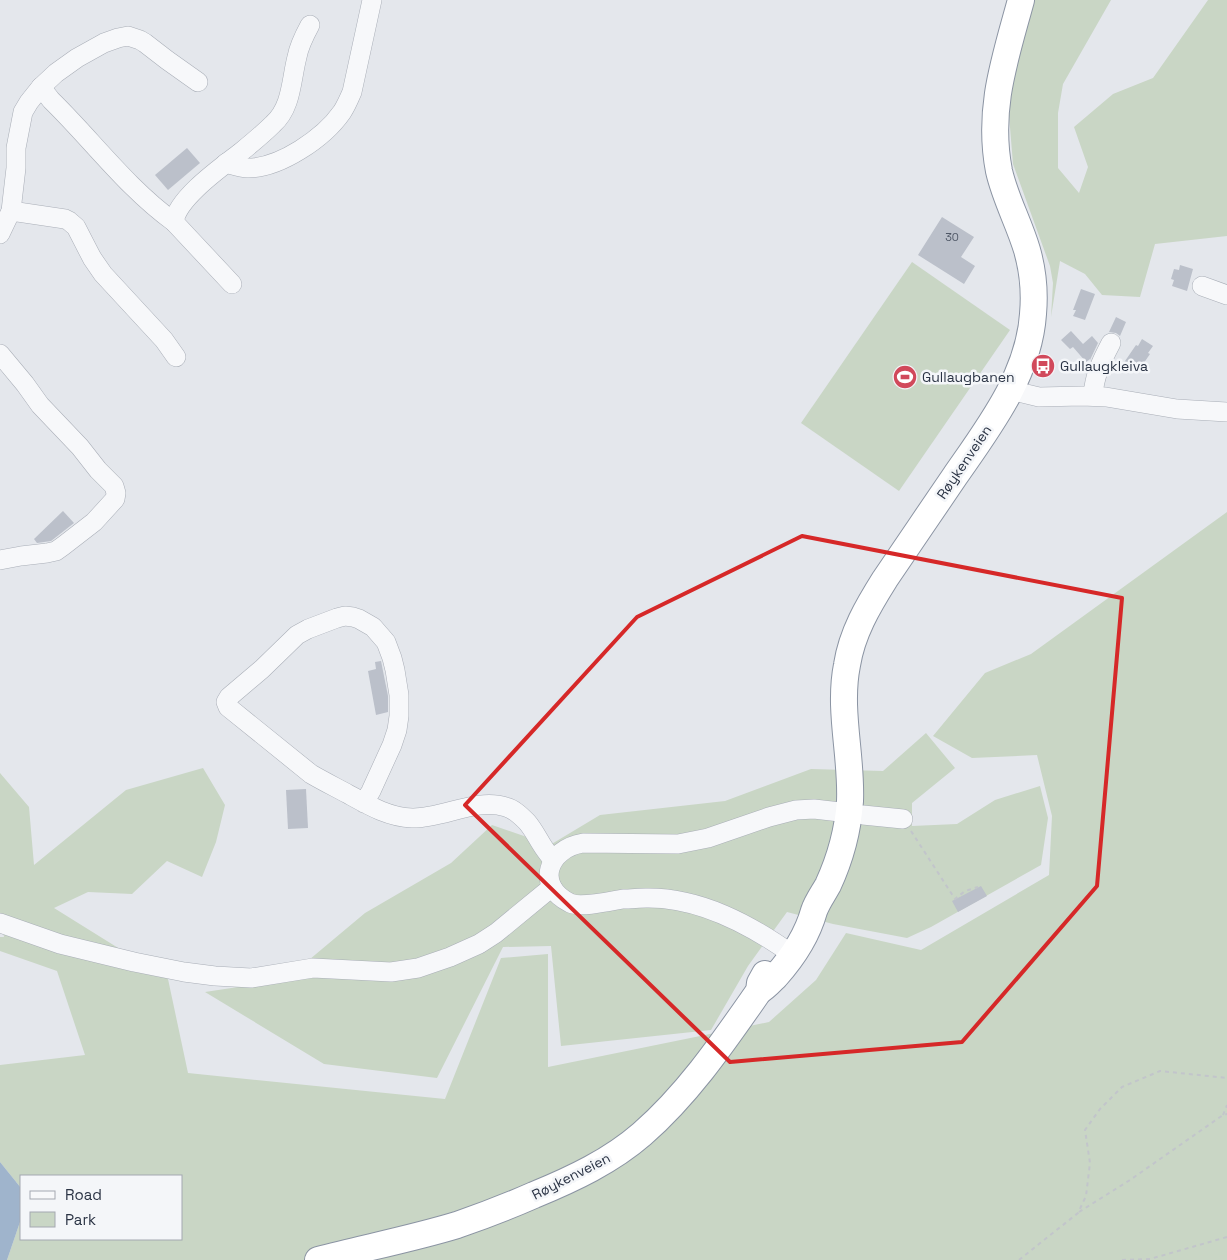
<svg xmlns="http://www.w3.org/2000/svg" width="1227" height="1260" viewBox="0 0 1227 1260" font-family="'Space Grotesk',sans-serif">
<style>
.green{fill:#c9d6c5}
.water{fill:#9fb4cc}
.building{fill:#bbc0ca}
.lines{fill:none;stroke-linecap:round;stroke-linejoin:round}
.minor-casing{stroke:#a9aeb7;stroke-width:20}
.highway-casing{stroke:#8b94a3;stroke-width:28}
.path{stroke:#c2c5cb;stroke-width:2;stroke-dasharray:4 4;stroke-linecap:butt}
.minor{stroke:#f7f8fa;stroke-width:19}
.highway{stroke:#fff;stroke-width:26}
.marked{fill:none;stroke:#d62828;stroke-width:4;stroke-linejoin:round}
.labels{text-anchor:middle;stroke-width:5;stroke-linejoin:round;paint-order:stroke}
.number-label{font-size:11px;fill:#4f5766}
.poi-label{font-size:14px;fill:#2b3445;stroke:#f4f6f9;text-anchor:start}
.street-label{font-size:14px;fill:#2b3445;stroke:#f4f6f9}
</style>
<rect width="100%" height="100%" fill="#e4e7ec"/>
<g class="green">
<path d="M1033,0H1111L1063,84L1058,113V168L1079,193L1088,167L1074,127L1113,94L1153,78L1208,0H1227V236L1155,244L1140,297L1102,295L1085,274L1060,261L1051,317L1053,283L1050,266L1013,164L1009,115L1011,90Z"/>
<path d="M912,262L1010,330L899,491L801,423Z"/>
<path d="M1227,512V1260H7L21,1219V1239H181V1176H21V1188L0,1162V1065L85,1055L57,971L0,951V937H4L0,915V773L29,807L34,865L126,790L203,768L225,805L216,842L202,877L167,861L132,894L88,892L54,908L168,979L188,1073L445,1099L501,958L548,954V1067L769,1022L816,980L846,933L921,950L1049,875L1052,816L1037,755L972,758L933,736L985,673L1031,654Z"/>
<path d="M926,733L955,768L912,803V826L957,824L995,800L1040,786L1048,818L1041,865L931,927L907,938L833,924L787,912L748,966L711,1030L561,1046L551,946L503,947L437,1078L324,1064L205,992L285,980L365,913L451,863L492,825L550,845L600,815L725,801L811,769L883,771Z"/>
</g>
<path class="water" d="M0,1162L21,1188V1219L7,1260H0Z"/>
<g class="building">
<path d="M187,148L200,163L168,190L155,175Z"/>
<path d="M942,217L974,237L961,257L975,266L964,284L918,255Z"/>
<path d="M1180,265L1193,269L1187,291L1172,286L1174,280L1171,279L1174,269L1179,270Z"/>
<path d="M1081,289L1095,294L1085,320L1073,316L1076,310H1073Z"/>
<path d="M1116,317L1126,322L1120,336L1116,333L1109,332Z"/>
<path d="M1071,331L1083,344L1092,336L1098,343L1090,360V359L1086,362L1073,347L1070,349L1061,340Z"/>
<path d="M1142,339L1153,346L1148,353L1150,354L1137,373L1123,364L1136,345L1138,346Z"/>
<path d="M63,511L74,523L51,541L37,543L34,539Z"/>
<path d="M381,661L388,696V712L376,715L368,671L376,669L375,662Z"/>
<path d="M306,789L308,828L288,829L286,790Z"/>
<path d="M981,886L987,896L958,912L952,901Z"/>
</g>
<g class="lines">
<g class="minor-casing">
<g id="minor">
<path d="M41,87L51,100C92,140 127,188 174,222L232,284"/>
<path d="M226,163C233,165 241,168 248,168C280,168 324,138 342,112C346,106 349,99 352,92L372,0"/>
<path d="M11,211L65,219L69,221L76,227L92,258L103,274L164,340L176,357"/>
<path d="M174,222C177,198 223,166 241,152C252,143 263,134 273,124C292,107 291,80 297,57C299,46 304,36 310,25"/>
<path d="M0,234L11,211L16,168V148L23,112L29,102L41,87L56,73L77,58L104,43L118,38L128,36L140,40L145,43L167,60L198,82"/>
<path d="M1202,286L1227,295"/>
<path d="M0,354L25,384L40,405L80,447L98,470L114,486L116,493L115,499L94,522L63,546L56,551L47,553L21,556L0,560"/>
<path d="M1010,390L1039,397L1082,396L1106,397L1177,409L1227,412"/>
<path d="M1093,396C1094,376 1102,360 1111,343"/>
<path d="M364,803L371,791L392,745L397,730L399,716V695L395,670L392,658L386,642L373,627L359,619L353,617L345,616L337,618L308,629L297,635L262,669L229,697L226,702L228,707L311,774C323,781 335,787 348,794C368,805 388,817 412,818C442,819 477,797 506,807C514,809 521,816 527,822C533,829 537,837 542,845C545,850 549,855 553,860"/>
<path d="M863,815L903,819"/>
<path d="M0,923L60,944L134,962L184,972L215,976L251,978L313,968L391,972L418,968L450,957L479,944L496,933L552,887"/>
<path d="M793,955C751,925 700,897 646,898C639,898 631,899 623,899C611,901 581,908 570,903C535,886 547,849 583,843L678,844L708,838L769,817L796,810L814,809L840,812"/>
</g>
</g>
<g class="highway-casing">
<g id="highway">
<path d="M759,991C766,987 770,982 776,976C793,957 807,936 814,911C817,902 823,894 828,885C840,859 848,830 850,801C852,756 838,710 847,665C852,633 868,606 885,579C908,545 932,510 955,476C989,427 1029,375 1033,314C1035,292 1033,271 1027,250C1019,223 1005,198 999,171C987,109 1005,59 1021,0"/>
<path d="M318,1260C364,1248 411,1239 457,1225C483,1216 509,1206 534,1195C573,1179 611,1161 642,1134C689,1093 724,1041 759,991L760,983L765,974"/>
</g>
</g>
<g class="path">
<path d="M911,831L955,899L965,891L978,887"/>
<path d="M1223,1115L1227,1105"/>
<path d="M1079,1212L1130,1180L1223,1115L1227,1114"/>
<path d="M1019,1260L1078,1213L1086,1196L1090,1163L1085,1130L1100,1109L1122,1087L1160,1071L1227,1078"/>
<path d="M1122,1260L1150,1259L1227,1237"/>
</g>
<use href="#minor" class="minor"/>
<use href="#highway" class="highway"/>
</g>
<path class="marked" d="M802,536L1122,598L1097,886L962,1042L730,1062L465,805L637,617Z"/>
<defs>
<g id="bus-disc" transform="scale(1.25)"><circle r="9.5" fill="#d1495b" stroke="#f4f6f9"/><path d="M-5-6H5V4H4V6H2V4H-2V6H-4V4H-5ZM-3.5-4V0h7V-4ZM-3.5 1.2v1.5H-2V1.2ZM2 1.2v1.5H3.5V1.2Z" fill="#fff"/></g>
<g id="stadium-disc" transform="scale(1.25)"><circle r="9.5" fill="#d1495b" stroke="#f4f6f9"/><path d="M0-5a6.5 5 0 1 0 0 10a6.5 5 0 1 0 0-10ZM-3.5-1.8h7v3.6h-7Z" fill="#fff"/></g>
</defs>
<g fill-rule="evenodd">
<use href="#bus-disc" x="1043" y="366"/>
<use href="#stadium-disc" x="905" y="377"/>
</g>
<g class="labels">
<g class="number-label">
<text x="952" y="241">30</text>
</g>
<g class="poi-label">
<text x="1060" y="371">Gullaugkleiva</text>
<text x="922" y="382">Gullaugbanen</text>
</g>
<g class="street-label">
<text transform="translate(964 462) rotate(-56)" y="5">Røykenveien</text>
<text transform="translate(571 1176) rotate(-27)" y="5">Røykenveien</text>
</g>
</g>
<rect x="20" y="1175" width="162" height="65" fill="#f4f6f9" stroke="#a4a8b1"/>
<rect x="30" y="1191" width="25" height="8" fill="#f7f8fa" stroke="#a4a8b1"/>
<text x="65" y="1200" font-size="15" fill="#2b3445">Road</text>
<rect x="30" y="1212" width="25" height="15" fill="#c9d6c5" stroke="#a4a8b1"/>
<text x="65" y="1225" font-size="15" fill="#2b3445">Park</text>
</svg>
